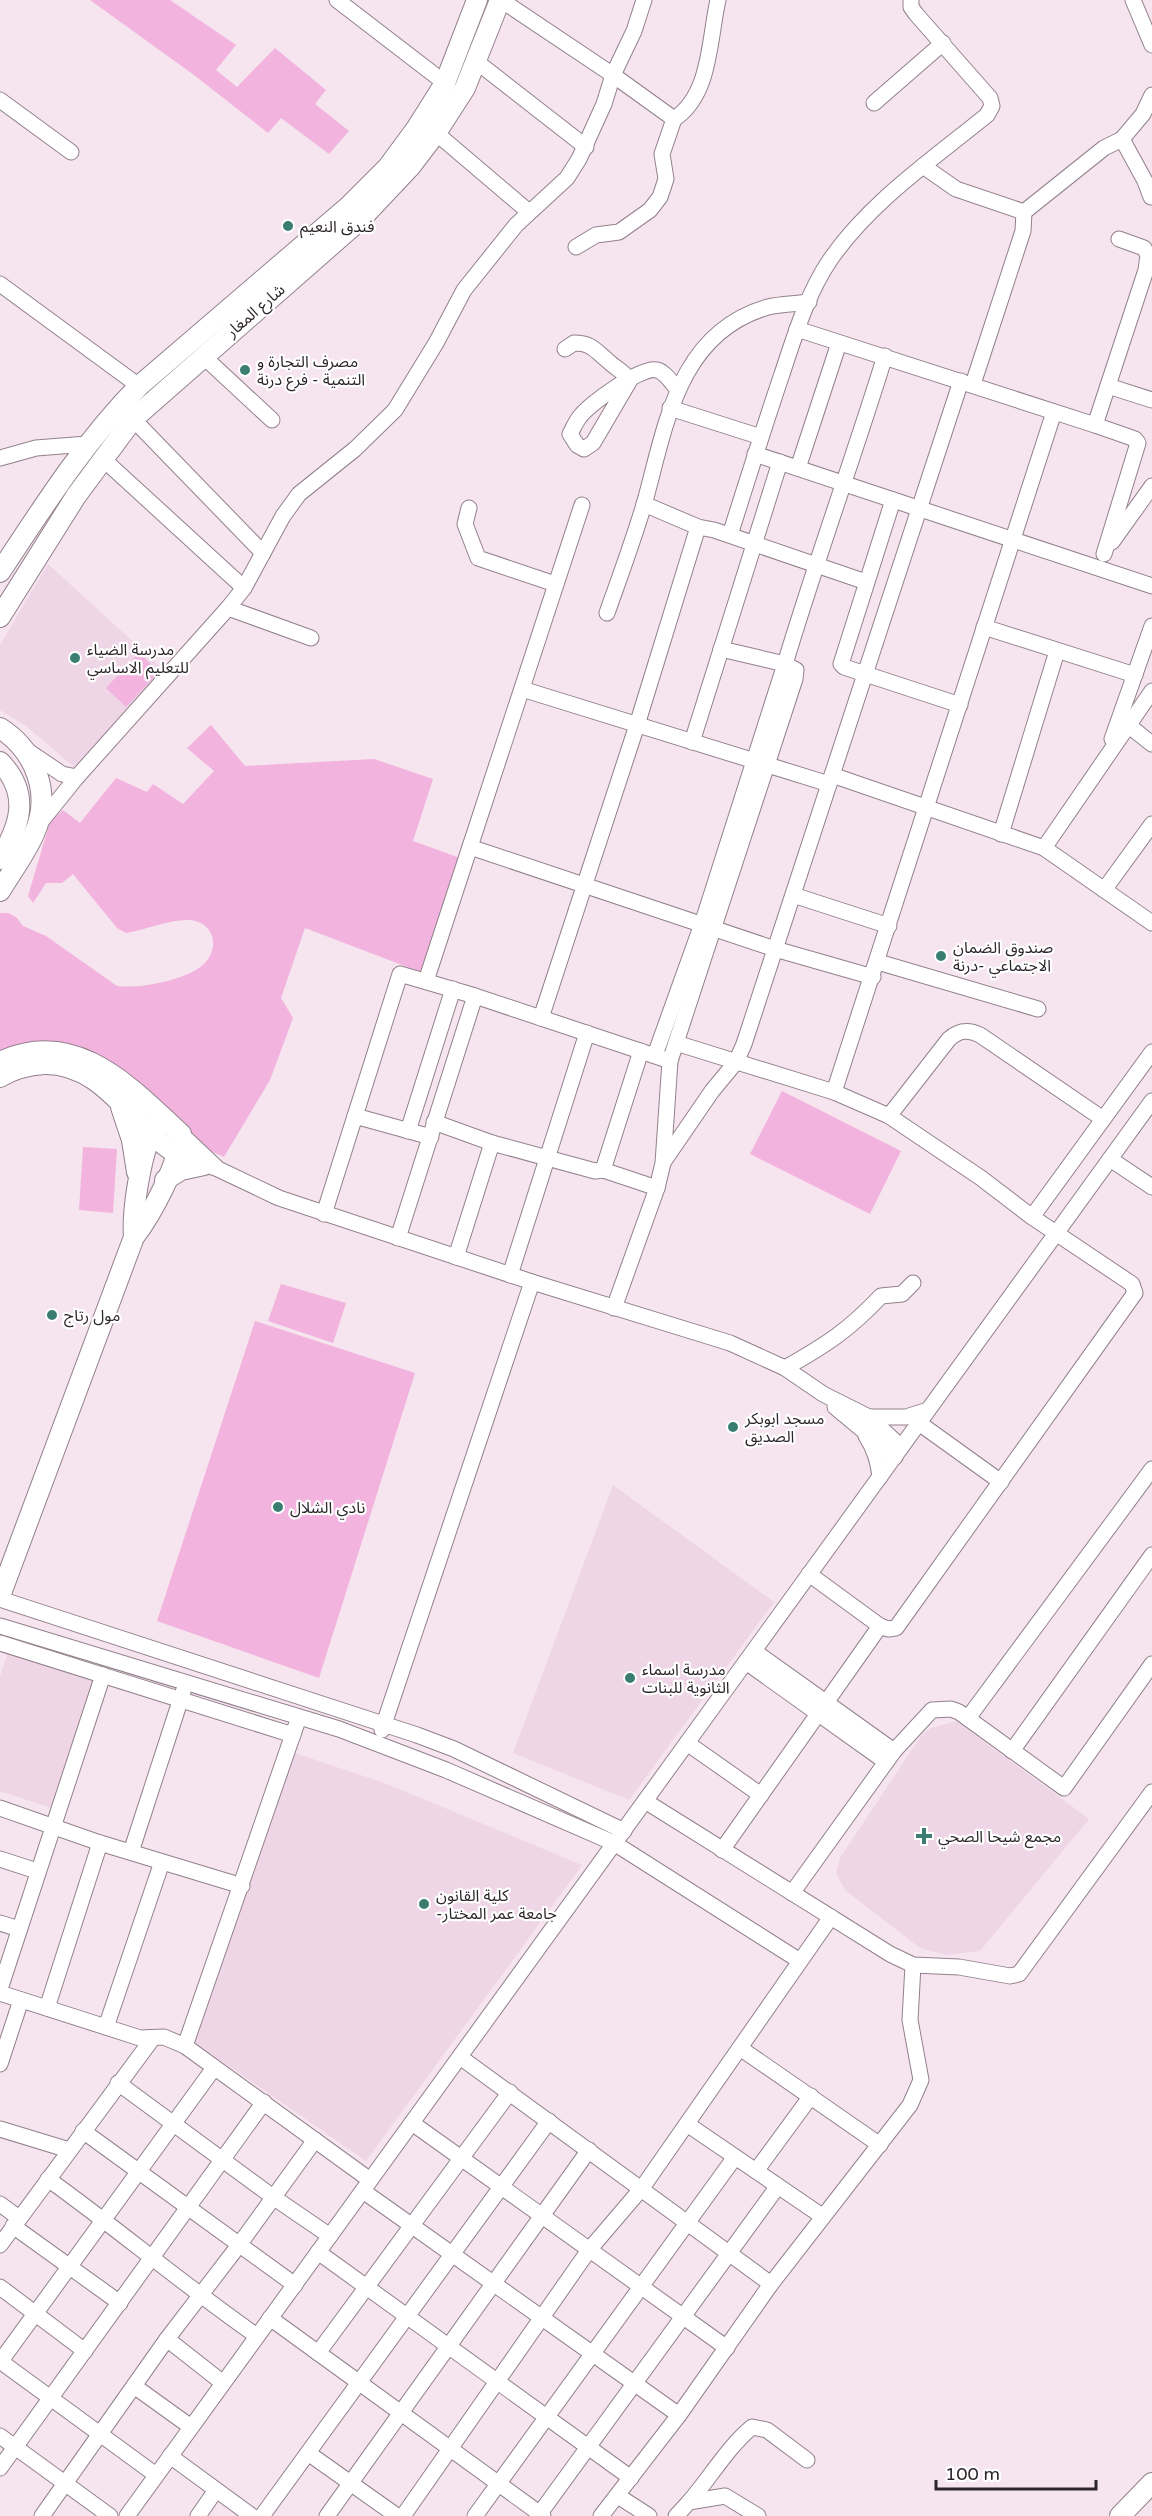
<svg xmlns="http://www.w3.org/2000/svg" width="1152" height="2516" viewBox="0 0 1152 2516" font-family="'Varela Round','Noto Sans Arabic',sans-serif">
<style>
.built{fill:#efd6e6}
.green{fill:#f2b3de}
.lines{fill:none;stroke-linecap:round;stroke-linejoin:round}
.minor-casing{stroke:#92818c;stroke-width:17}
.major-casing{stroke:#92818c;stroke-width:22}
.minor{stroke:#fff;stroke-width:15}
.major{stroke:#fff;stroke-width:20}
.poi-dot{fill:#3a7e71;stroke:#fff;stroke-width:2}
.labels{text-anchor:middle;stroke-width:4.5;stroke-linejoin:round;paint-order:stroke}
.poi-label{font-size:16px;fill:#2d272b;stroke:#fff;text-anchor:start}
.street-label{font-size:16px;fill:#2d272b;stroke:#fff}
</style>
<rect width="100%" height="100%" fill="#f6e4ef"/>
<g class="built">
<path d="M48,564L164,670L74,767L26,726L0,710V645Z"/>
<path d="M613,1485L774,1602L629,1800L513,1753Z"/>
<path d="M8,1652L96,1682L51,1808L0,1791V1676Z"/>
<path d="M956,1721L1089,1819L980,1951L946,1955L920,1948L845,1890L836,1873L840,1858L921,1736L931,1728Z"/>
<path d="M295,1753L387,1784L582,1865L366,2161L193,2041Z"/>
</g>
<g class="green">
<path d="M90,0H170L236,45L216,70L237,87L275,48L326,90L315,104L349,131L329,154L281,118L268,133L194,75Z"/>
<path d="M139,653L159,672L126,707L106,688Z"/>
<path d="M211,725L245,766L374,759L433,779L413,841L460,858L423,973L305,928L281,998L293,1018L270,1080L224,1157L197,1145L31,1045L9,1048L0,1053V913H8L16,917L23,926L46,936L117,986C141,989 188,980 205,963C222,944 211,918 185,920C165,921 145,930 126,933L117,928L73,874L62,883H46L33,903L28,896L50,822L63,810L80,823L116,778L147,792L153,784L183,804L214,771L187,748Z"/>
<path d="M782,1091L901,1151L870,1214L750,1154Z"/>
<path d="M83,1147L117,1149L113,1213L79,1210Z"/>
<path d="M281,1284L346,1303L333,1343L268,1321Z"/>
<path d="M255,1321L415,1373L319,1678L157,1621Z"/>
</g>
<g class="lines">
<g class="minor-casing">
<g id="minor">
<path d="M337,0L445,83"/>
<path d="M501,0L613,75L674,119C711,95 709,39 718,0"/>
<path d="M1133,0L1152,45"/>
<path d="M477,62L586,147"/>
<path d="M0,100L71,152"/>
<path d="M874,103L943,43"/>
<path d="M436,133L529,212"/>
<path d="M1122,139L1145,181L1151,197"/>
<path d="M923,166L956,189L1024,212L1023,231L973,384"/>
<path d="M1024,212L1104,148L1122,139L1143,114L1152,95"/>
<path d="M576,247L596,235L619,232L650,210L660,197L666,179L662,154L674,119"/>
<path d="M0,284L139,386"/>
<path d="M797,329L1095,425L1146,270L1148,255L1144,248L1119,239"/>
<path d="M565,349L574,343C591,343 595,350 607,360C615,368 623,371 630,380L593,443L584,449L577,445L570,434C573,429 575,423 579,418C587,405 643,365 657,370C665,372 672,383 677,389"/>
<path d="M203,356L272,420"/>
<path d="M1108,386L1152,400"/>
<path d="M670,408L761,437"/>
<path d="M133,419L263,553"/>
<path d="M1095,425L1135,439L1138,443L1104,554"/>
<path d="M755,454L1152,586"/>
<path d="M0,458L36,448L87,444"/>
<path d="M102,458L244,588"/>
<path d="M798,468L839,343"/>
<path d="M893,500L841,664L844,667L960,705"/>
<path d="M644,504L698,527L714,530L866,582"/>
<path d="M469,508L465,524L478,558L555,584"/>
<path d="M730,535C747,481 764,427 782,374C795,335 807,294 830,260C870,202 933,159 987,115L992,106L990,98L916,14L911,7V0"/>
<path d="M1112,542L1152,486"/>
<path d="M228,608L311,638"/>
<path d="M607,613C620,576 634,539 645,501C666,425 678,333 768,307C780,304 795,304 809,302"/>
<path d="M984,627L1135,675"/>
<path d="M522,689L829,784"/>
<path d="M1128,725L1152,744"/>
<path d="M1112,739L1152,626"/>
<path d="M692,742L780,462"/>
<path d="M25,749L62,774L77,777"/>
<path d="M832,775L1044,848L1152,923"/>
<path d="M39,824L77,777L228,608L244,588L283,516L299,494L355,449L395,410L436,343L464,290L516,225L567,178L579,159L604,104L613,75L634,31L644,0"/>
<path d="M1001,834L1057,651"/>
<path d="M470,847L775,949L873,977"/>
<path d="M1044,848L1152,691"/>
<path d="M1104,890L1152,824"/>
<path d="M793,895L889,926"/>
<path d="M878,962L1038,1009"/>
<path d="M426,981L582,505"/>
<path d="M541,1018L637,725L698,527"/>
<path d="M676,1043L834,1092L1054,412"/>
<path d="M655,1055L702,924L785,664L721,649"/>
<path d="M355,1116L431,1137"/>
<path d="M889,1116L949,1039C959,1030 968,1029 980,1035L1103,1119"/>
<path d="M434,1122L492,1143L595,1171L603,1170L657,1188"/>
<path d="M408,1131L453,989"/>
<path d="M181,1134L216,1167"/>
<path d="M177,1154L218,1169L279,1198L532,1282L730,1343L785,1368L823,1394L869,1417L901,1447"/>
<path d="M1110,1159L1152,1187"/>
<path d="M664,1161L712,1091L736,1062L744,1044L961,381"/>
<path d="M603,1170L641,1051"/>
<path d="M324,1214L400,974L475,996L670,1061"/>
<path d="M1032,1217L1152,1052"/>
<path d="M398,1238L475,996"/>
<path d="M456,1257L492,1143"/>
<path d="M510,1275L587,1033"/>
<path d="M614,1308L657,1188L663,1163L670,1061L795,679L796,670L785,664C816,561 853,459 885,356"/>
<path d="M785,1368C826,1345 849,1330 881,1296L902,1294L913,1283"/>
<path d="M835,1407L895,1457"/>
<path d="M869,1417H906L928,1410"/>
<path d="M919,1423L1001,1482"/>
<path d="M866,1436C875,1450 878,1461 880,1477"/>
<path d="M809,1574L880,1626L888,1629L896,1628L1135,1293L1132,1284L1032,1217L981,1178L889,1116L834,1092"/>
<path d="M0,1599L417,1735L454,1749L624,1831"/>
<path d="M0,1626L339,1729L446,1770L614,1843L800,1961"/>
<path d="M0,1643L293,1735"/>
<path d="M754,1651L894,1751"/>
<path d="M746,1662L886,1762"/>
<path d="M968,1718L1152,1469"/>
<path d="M382,1730L532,1282"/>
<path d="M687,1743L761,1795"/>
<path d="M1012,1751L1152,1555"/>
<path d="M645,1801L890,1954L913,1965L959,1967L1010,1976L1019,1974L1152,1792"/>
<path d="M0,1808L100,1843L242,1886"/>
<path d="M722,1850L880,1626"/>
<path d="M131,1852L183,1692"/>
<path d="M0,1859L37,1871"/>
<path d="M792,1893L894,1751L932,1710L951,1709L959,1712L1064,1788L1152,1664"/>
<path d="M0,1923L19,1929"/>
<path d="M0,1989L103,1675"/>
<path d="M0,1993L140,2038L164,2037L185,2046L370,2180"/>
<path d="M47,2008L100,1843"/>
<path d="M106,2027L162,1862"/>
<path d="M185,2046L299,1717"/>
<path d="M740,2048L880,2145"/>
<path d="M460,2057L771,2284"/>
<path d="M0,2064L21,2000"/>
<path d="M118,2083L273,2197L330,2236"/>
<path d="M412,2123L727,2348"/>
<path d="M687,2124L822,2216"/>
<path d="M0,2129L69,2150"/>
<path d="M83,2131L295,2285"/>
<path d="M756,2171L811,2096"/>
<path d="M48,2179C119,2230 185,2286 257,2336"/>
<path d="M363,2191L679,2415"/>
<path d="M0,2204L19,2218"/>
<path d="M13,2226L120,2303"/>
<path d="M0,2245L153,2038"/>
<path d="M318,2252L631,2478"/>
<path d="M0,2287L85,2351"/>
<path d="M270,2318L543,2516"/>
<path d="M167,2339L223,2383"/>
<path d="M318,2353L510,2092"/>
<path d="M0,2361L156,2475"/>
<path d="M0,2362L214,2068"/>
<path d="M134,2386L191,2427"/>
<path d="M0,2436L110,2516"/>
<path d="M308,2453L397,2516"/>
<path d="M170,2456L252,2516"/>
<path d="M0,2468L264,2102"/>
<path d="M618,2496L649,2516"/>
<path d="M689,2502C710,2478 727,2448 752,2427L767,2430L807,2460"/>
<path d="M42,2516L167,2339L239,2245L315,2140"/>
<path d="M127,2516L1152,1101"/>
<path d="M198,2516L216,2490"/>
<path d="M262,2516L549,2121"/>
<path d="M327,2516L589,2150"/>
<path d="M403,2516L589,2250L642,2188L831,1917"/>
<path d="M475,2516L735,2157"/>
<path d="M538,2516L778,2186"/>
<path d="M601,2516L679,2415L771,2284L910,2105L921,2080L910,2020L913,1965"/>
<path d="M676,2516L689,2502L725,2496L758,2516"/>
</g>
</g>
<g class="major-casing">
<g id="major">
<path d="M0,572C43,507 84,442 139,386L349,206L388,167L416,129L445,83L477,0"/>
<path d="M0,617L76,496L133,419L361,219L410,167L436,133L465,88L500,0"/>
<path d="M0,728C36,751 52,795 34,834C25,854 11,873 0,891"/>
<path d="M0,762C31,794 20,826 0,859"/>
<path d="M0,1062C75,1026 130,1087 181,1134C179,1163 152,1214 134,1237L0,1596"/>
<path d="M0,1077C13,1069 29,1065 44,1064C105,1063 131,1126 177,1154"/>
<path d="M121,1107L132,1140L137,1172"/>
<path d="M165,1180L181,1170L204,1165"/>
<path d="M134,1237C132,1211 141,1148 156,1126"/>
<path d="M1120,2516L1152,2483"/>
</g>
</g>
<use href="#minor" class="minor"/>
<use href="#major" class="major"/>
</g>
<g class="poi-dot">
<circle cx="288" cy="226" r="6"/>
<circle cx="245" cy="370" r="6"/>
<circle cx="75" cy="658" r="6"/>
<circle cx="941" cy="956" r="6"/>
<circle cx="52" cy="1315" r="6"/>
<circle cx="733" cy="1427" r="6"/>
<circle cx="278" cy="1507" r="6"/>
<circle cx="630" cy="1678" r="6"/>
<path d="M921 1827h6v6h6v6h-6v6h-6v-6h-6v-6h6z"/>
<circle cx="424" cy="1904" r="6"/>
</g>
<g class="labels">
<g class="poi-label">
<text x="300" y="232">فندق النعيم</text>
<text x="257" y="367">مصرف التجارة و<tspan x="257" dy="18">التنمية - فرع درنة</tspan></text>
<text x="87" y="655">مدرسة الضياء<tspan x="87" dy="18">للتعليم الاساسي</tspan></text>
<text x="953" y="953">صندوق الضمان<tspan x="953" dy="18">الاجتماعي -درنة</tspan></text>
<text x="64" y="1321">مول رتاج</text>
<text x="745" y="1424">مسجد ابوبكر<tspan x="745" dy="18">الصديق</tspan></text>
<text x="290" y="1513">نادي الشلال</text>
<text x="642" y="1675">مدرسة اسماء<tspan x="642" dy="18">الثانوية للبنات</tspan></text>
<text x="938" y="1842">مجمع شيحا الصحي</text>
<text x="436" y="1901">كلية القانون<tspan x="436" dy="18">-جامعة عمر المختار</tspan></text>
</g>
<g class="street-label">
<text transform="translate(255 310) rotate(-41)" y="6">شارع المغار</text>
</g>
</g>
<path d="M936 2480v9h160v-9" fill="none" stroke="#2d272b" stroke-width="3"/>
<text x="945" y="2480" font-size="18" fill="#2d272b" stroke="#ffffff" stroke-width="4.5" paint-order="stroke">100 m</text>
</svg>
